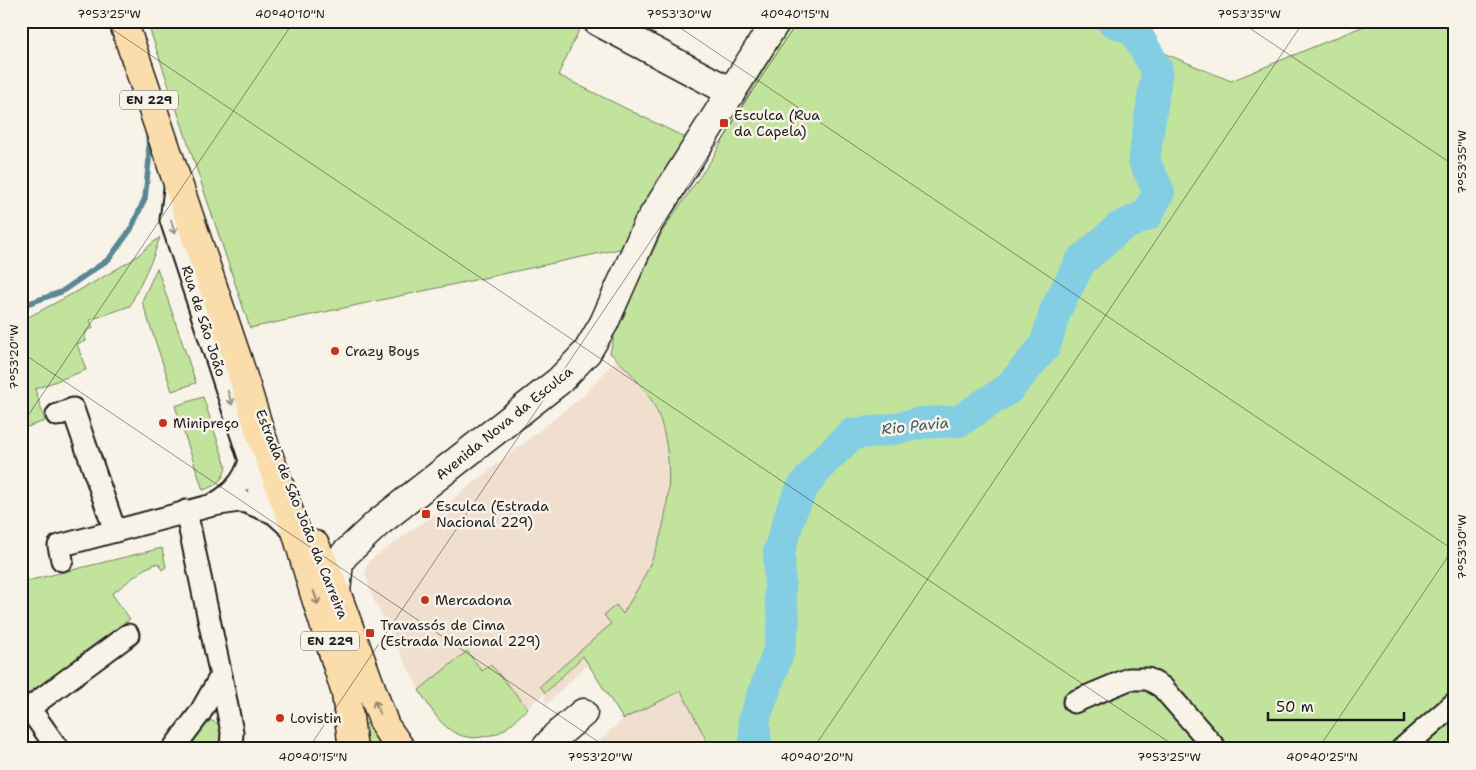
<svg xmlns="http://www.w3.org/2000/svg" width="1476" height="770" viewBox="0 0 1476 770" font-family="'Shantell Sans',sans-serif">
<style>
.built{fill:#f0dfce}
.green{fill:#c2e39c;stroke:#6f805c}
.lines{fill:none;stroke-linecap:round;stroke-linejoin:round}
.stream{stroke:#5a8794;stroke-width:5.5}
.river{stroke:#84cee4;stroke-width:32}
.street-casing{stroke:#1c1c1c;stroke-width:25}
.secondary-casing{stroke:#1c1c1c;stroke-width:31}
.primary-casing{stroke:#1c1c1c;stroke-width:31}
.street{stroke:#f7f3e8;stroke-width:21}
.secondary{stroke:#f7f3e8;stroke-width:28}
.primary{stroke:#faddab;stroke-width:28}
.oneway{stroke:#94928c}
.oneway2{stroke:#96866b}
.ticks{fill:none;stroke:#1c1c1c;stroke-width:1;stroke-opacity:0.45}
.poi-dot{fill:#c8321e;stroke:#f7f3e8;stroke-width:2}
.labels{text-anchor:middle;stroke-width:5;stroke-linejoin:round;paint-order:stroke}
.shield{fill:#f7f3e8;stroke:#5e5c59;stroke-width:1}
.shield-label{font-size:12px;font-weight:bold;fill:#1c1c1c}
.poi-label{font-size:14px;fill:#1c1c1c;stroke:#f7f3e8;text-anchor:start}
.street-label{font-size:14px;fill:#1c1c1c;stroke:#f7f3e8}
.water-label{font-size:15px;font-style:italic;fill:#405a62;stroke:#f7f3e8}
.neatline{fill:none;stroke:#1c1c1c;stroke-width:2}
.ticks-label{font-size:12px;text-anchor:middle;fill:#1c1c1c}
</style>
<rect width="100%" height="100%" fill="#f7f3e8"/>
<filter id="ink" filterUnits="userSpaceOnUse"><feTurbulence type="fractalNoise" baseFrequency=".02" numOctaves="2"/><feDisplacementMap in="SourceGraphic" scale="10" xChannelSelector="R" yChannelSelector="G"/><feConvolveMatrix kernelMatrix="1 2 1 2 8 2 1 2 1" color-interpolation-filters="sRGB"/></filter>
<g filter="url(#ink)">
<path class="built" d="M617,359L637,380L655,408L664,435L669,474L665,520L651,564L623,615L681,691L711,749H591L623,719L589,663L544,707L545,693L498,733L474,739L460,735L447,728L436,717L419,690L372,596L365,573L369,561L432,516L583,396Z"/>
<g class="green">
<path d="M147,21H568L580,28L558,75L688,139L624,248L250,328Z"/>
<path d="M792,21H1086L1231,81L1376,21H1455V749H711L681,691L623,719L583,656L545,693L540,686L611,624L604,615L616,605L623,614C632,598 643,581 650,564C671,519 676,455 656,409C647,389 626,367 610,353L620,311L644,270L663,230L712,159Z"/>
<path d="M160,237L153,257L130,306L90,320L93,328L88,330L85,335L86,341L77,344L86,370L35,389L45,421L21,429V321L91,284L132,260Z"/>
<path d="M157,268L196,383L172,391L142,301Z"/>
<path d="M203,397L226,466C224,480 216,486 203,490L175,406Z"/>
<path d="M162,548L166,567L162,570L158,563L144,569L112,594L130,619L78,656L80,660L21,701V577L23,582Z"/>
<path d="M467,651L482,671L491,665L528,708C519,716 509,728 498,733C495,735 490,735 487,736C451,745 435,716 419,690Z"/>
<path d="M206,719L217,723L225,733L224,749H185Z"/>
<path d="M369,723L383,744L382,746L374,749H365L361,726Z"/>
</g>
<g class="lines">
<path class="stream" d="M21,306L61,292L109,259L131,229L145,198L149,160L148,134"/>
<path class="river" d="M756,749L754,720L779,650L784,620L780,596L779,552L791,512L802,488L823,462L852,434L883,431L921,423L959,421L1008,389L1045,346L1056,309L1081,261L1120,227L1147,215L1159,192L1144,161L1157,70L1134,30L1112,21"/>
<g class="street-casing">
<g id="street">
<path d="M176,181L171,220L261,494L274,513L295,532"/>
<path d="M57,415L73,409L115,531"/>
<path d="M215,504C233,493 244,481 250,461"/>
<path d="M62,560L59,546L213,505L239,501L246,502L274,513"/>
<path d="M221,676L232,732L231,749"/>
<path d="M1074,702L1129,679H1148L1162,687L1216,749"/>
<path d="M29,708L58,749"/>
<path d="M21,714L128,635"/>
<path d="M173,749L200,713L221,676L186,511"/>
<path d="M1402,749L1455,703"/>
</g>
</g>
<g class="secondary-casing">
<g id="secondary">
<path d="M597,21L731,92"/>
<path d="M336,592L339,562L345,554L378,523L559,381L587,352L604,323L648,224L776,21"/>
<path d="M545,749L556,736L583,713"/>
</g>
</g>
<g class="primary-casing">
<g id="primary">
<path d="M123,21L238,361L261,435L297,534L314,592L346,693L353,749"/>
<path d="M315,545L336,592L385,726L401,749"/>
</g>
</g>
<use href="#street" class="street"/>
<use href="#secondary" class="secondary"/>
<use href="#primary" class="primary"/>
</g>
<defs><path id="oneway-shaft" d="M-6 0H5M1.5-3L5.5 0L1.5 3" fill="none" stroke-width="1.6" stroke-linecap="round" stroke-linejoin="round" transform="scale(1.25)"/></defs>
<g class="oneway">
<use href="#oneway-shaft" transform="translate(173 227) rotate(74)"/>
<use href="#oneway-shaft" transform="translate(230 398) rotate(72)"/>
</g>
<g class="oneway2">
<use href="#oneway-shaft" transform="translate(316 598) rotate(72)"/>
<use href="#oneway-shaft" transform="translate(377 707) rotate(-111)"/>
</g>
</g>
<path class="ticks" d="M100,21L1179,749M670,21L1455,551M1239,21L1455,166M21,352L609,749M21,426L294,21M21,737L39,749M308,749L799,21M813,749L1304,21M1318,749L1455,546"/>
<g class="poi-dot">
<rect x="719" y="118" width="10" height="10" rx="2.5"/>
<circle cx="335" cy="351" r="5"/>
<circle cx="163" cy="423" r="5"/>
<rect x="421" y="509" width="10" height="10" rx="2.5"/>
<circle cx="425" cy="600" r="5"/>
<rect x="365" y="628" width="10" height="10" rx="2.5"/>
<circle cx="280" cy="718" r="5"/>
</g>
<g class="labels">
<g class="shield">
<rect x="120" y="90.5" width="58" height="19" rx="4"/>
<rect x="301" y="631.5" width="58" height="19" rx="4"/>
</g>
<g class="shield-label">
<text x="149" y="104">EN 229</text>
<text x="330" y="645">EN 229</text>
</g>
<g class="poi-label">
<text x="734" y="120">Esculca (Rua<tspan x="734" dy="16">da Capela)</tspan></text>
<text x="345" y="356">Crazy Boys</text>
<text x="173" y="428">Minipreço</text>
<text x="436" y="511">Esculca (Estrada<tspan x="436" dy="16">Nacional 229)</tspan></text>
<text x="435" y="605">Mercadona</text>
<text x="380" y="630">Travassós de Cima<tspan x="380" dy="16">(Estrada Nacional 229)</tspan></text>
<text x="290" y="723">Lovistin</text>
</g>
<g class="street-label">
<text transform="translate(204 321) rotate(72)" y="5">Rua de São João</text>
<text transform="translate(504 423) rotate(-39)" y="5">Avenida Nova da Esculca</text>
<text transform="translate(302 514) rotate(68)" y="5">Estrada de São João da Carreira</text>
</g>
<g class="water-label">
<text transform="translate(915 426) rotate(-6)" y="5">Rio Pavia</text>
</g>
</g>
<rect width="1476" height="770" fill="none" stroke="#f7f3e8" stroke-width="55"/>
<path d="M1268 712v8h136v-8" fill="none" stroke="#1c1c1c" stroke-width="2.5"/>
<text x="1276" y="712" font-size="15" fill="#1c1c1c" stroke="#f7f3e8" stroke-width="4" paint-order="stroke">50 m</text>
<rect x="28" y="28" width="1420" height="714" class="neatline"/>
<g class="ticks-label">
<text x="109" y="18">7°53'25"W</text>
<text x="290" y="18">40°40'10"N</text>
<text x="679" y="18">7°53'30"W</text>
<text x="795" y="18">40°40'15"N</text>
<text x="1249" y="18">7°53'35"W</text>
<text transform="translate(1462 162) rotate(-90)" y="4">7°53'35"W</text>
<text transform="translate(14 357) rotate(-90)" y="4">7°53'20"W</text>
<text transform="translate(1462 547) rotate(-90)" y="4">7°53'30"W</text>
<text x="313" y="761">40°40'15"N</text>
<text x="600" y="761">7°53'20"W</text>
<text x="817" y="761">40°40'20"N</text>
<text x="1169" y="761">7°53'25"W</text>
<text x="1322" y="761">40°40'25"N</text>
</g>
</svg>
